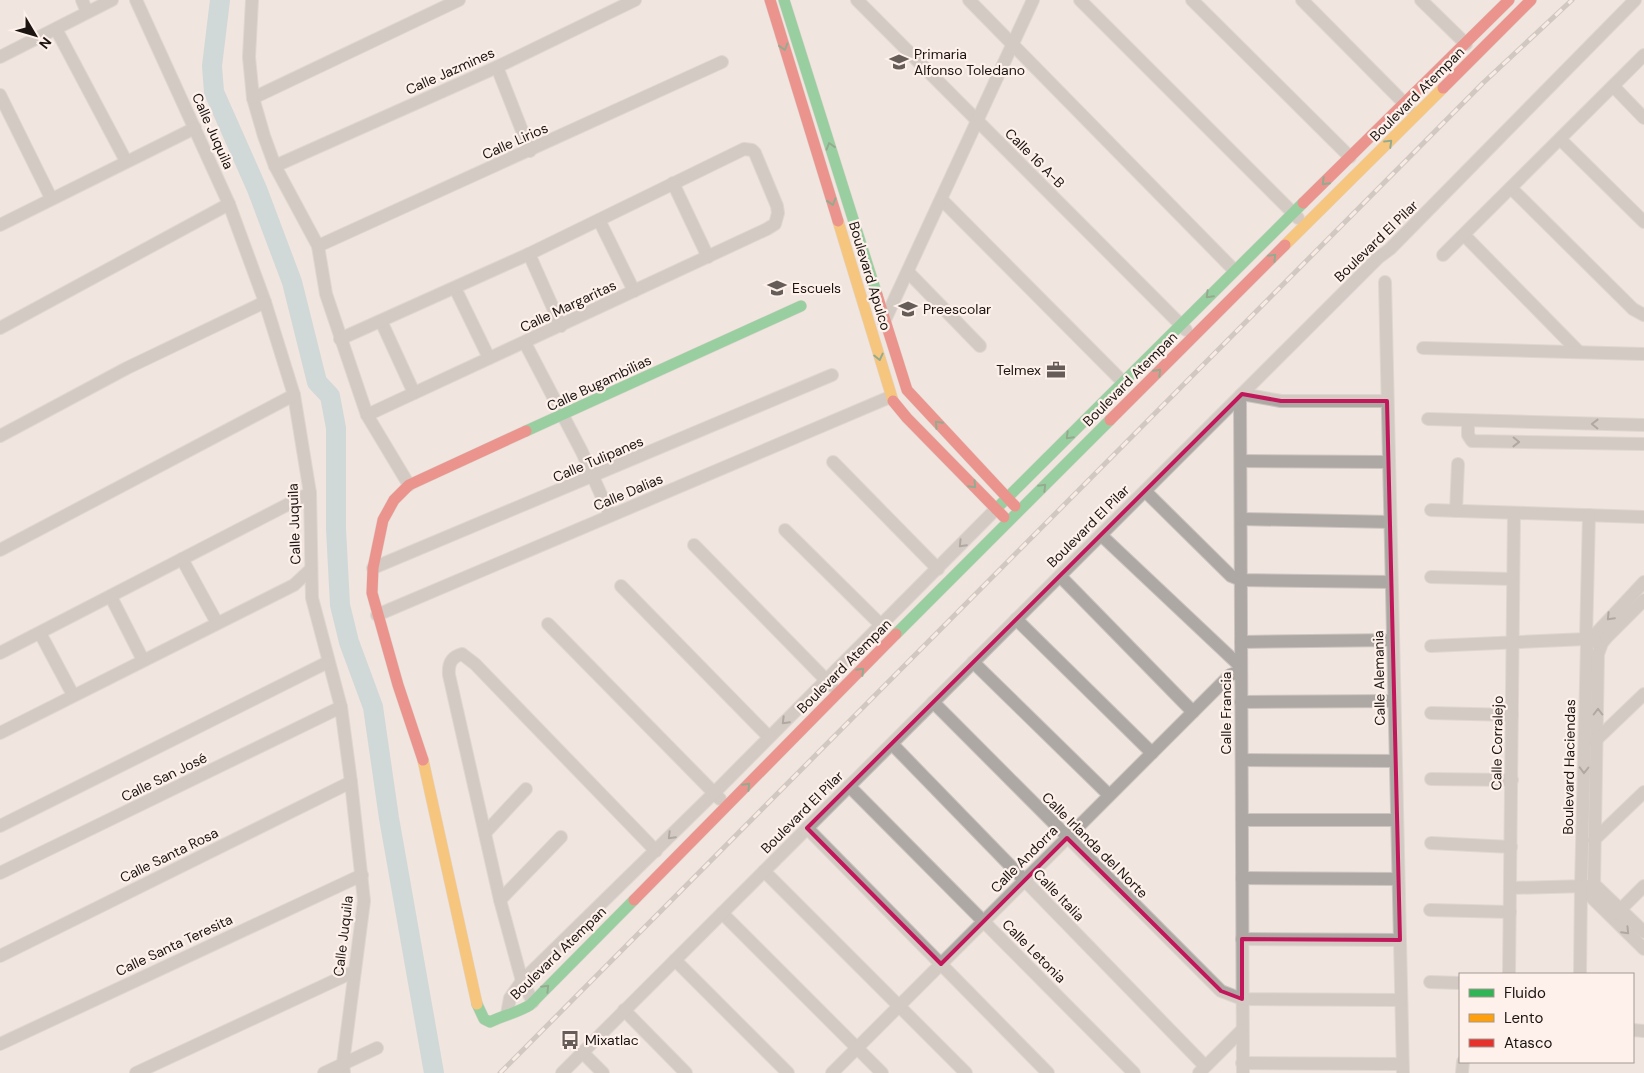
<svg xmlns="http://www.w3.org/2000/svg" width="1644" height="1073" viewBox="0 0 1644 1073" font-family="'DM Sans',sans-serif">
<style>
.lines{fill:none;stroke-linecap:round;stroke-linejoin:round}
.river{stroke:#abc8d0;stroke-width:20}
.street-casing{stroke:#ccc4c0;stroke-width:14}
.fast-casing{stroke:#ccc4c0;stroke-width:12}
.slow-casing{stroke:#ccc4c0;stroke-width:12}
.jam-casing{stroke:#ccc4c0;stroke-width:12}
.street{stroke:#ada8a3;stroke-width:12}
.fast{stroke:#30b455;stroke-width:11}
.slow{stroke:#ff9f0a;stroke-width:11}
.jam{stroke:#e5322d;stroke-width:11}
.rail-casing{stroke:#aca49f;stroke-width:5}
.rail{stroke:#fef1eb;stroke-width:3;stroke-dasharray:9;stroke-linecap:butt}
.oneway{stroke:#266432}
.oneway2{stroke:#645e5a}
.marked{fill:none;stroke:#c2185b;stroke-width:4;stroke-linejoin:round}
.labels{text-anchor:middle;stroke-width:4.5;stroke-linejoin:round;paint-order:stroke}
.poi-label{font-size:14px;fill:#1b1410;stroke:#fef1eb;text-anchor:start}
.street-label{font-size:14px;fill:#1b1410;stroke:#fef1eb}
</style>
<rect width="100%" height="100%" fill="#f0e5df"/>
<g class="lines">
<path class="river" d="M220,0L212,66L214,92L257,189L292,282L317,382L330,396L336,428V529L340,605L349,642L373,707L389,818L434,1073"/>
<g class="street-casing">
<g id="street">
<path d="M82,0L87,12"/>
<path d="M136,0L229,204L265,302L294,395L310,493L312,598L341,707L351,782L364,901L343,1063L344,1073"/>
<path d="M252,0L249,57L253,98L264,136L275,166L318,246L326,294L367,415L409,485"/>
<path d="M857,0L1186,330"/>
<path d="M969,0L1234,270"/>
<path d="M1080,0L1298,218"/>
<path d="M1192,0L1350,157"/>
<path d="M1302,0L1409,108"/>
<path d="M1421,0L1466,44"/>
<path d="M56,29L126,161"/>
<path d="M0,57L112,0"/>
<path d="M497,67L530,151"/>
<path d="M1613,86L1644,118"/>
<path d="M0,95L51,198"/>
<path d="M253,98L459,0"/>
<path d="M1560,139L1644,222"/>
<path d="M275,166L497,67L635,0"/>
<path d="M673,183L708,257"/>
<path d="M1511,188L1633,309L1644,315"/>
<path d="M942,200L1123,382"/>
<path d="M599,220L634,291"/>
<path d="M0,225L195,128"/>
<path d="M1464,235L1579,352"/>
<path d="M318,246L722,62"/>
<path d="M529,254L561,326"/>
<path d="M1443,255L1644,55"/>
<path d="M909,273L980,346"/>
<path d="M1385,282L1403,1073"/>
<path d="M455,288L489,358"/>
<path d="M381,321L414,393"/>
<path d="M884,322L1033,0"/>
<path d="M0,328L229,204"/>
<path d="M340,339L529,254L744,149L752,150L755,153L777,206L778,213L775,224L767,229L367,415"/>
<path d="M525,343L582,452L610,515"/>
<path d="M1423,348L1644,354"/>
<path d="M1242,394L1281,401H1387"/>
<path d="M1240,396L1243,1073"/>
<path d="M1428,419L1644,425"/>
<path d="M1468,422V435L1472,441L1644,444"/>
<path d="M0,436L127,368L265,302"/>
<path d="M1241,461L1389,462"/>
<path d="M833,462L938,569"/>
<path d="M1145,491L1231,576L1241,580L1391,582"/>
<path d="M1431,510L1644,517"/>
<path d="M1456,511L1458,464"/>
<path d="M1241,519L1390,522"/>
<path d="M785,530L881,625"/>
<path d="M1101,535L1241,667"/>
<path d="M694,545L832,686"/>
<path d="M0,550L294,395"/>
<path d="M182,559L217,623"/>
<path d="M373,568L832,375"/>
<path d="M1060,576L1193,712"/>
<path d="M1431,577L1513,579"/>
<path d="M1644,582L1587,643L1581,887L1644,949"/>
<path d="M621,586L769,737"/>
<path d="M111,597L143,660"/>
<path d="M1644,600L1607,637L1602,643L1598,654L1594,884L1644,932"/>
<path d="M377,615L890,397"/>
<path d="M1016,619L1152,753"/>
<path d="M548,624L720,799"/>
<path d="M40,633L73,695"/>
<path d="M1586,639L1589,515"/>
<path d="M1241,642L1393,640"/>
<path d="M1431,646L1586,639L1596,642"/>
<path d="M0,653L310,493"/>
<path d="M973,662L1109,795"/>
<path d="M933,702L1221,991L1242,999L1401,1000"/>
<path d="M1241,702L1394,701"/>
<path d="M1431,713L1512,715"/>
<path d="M0,733L294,585L311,569"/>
<path d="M1595,741L1644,694"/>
<path d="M892,744L1205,1066"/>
<path d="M1242,760L1395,761"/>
<path d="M1431,779L1512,780"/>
<path d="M849,786L1134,1073"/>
<path d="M1242,820H1397"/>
<path d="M0,826L328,662"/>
<path d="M807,828L1048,1073"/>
<path d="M485,833L526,789"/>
<path d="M1594,840L1644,792"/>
<path d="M1431,843L1511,847"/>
<path d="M764,871L966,1073"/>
<path d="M0,873L341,707"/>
<path d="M1242,878L1398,879"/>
<path d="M1510,888L1587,886"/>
<path d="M500,900L561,837"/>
<path d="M1430,910L1510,912"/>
<path d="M722,913L882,1073"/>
<path d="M1616,914L1644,886"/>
<path d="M1242,939L1400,940"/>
<path d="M0,956L351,782"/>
<path d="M675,960L788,1073"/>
<path d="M1509,974L1514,513"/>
<path d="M1580,974L1581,887"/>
<path d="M1430,982L1460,983"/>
<path d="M533,1002L522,981L500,900L449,675C448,664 451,657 462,654L475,664L656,851"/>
<path d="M624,1010L686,1073"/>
<path d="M507,1014L510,998L522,981L714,793L996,509"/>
<path d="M1633,1030L1644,1031"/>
<path d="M0,1044L362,875"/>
<path d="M582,1052L603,1073"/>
<path d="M1242,1063L1402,1064"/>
<path d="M136,1073L353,972"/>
<path d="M324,1073L377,1048"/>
<path d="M562,1073L1378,258L1390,249L1635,0"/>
<path d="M832,1073L1230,675L1241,671"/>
<path d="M1199,1073L1242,1030"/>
<path d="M1462,1073L1463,1062"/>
</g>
</g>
<g class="fast-casing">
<g id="fast">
<path d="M784,0L877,295"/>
<path d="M526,431L801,306"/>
<path d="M996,509L1303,203"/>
<path d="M896,634L1110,420"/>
<path d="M477,1004L484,1019L490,1022C504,1015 517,1013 530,1005L634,900"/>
</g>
</g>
<g class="slow-casing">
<g id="slow">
<path d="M838,221L893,401"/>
<path d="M1285,245L1443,88"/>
<path d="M423,760L477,1004"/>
</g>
</g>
<g class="jam-casing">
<g id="jam">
<path d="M770,0L838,221"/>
<path d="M1443,88L1531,0"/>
<path d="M1303,203L1509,0"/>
<path d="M877,295L907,390L1015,506"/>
<path d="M893,401L907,418L1004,517"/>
<path d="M1110,420L1285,245"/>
<path d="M423,760L398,685L372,593L373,568L383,520L394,500L409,485L526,431"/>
<path d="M634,900L896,634"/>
</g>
</g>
<use href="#street" class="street"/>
<use href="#fast" class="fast"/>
<use href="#slow" class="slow"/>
<use href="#jam" class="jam"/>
<g class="rail-casing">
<path id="rail" d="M500,1073L1483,83L1572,0"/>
</g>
<use href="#rail" class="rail"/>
</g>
<defs><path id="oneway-chevron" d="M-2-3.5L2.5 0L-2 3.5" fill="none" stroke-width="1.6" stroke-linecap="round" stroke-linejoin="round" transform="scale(1.25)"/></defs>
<g class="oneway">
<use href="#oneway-chevron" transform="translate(784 47) rotate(73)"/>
<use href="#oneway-chevron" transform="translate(1389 143) rotate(-44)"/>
<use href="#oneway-chevron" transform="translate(830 146) rotate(-107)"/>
<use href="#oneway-chevron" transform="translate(1325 182) rotate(135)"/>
<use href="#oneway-chevron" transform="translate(832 202) rotate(73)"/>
<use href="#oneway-chevron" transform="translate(1273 257) rotate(-45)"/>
<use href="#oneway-chevron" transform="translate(1209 295) rotate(135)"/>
<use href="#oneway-chevron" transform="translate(879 357) rotate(77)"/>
<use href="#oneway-chevron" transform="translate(1158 372) rotate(-45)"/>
<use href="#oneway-chevron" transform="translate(938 424) rotate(-134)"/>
<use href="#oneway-chevron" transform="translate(1069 436) rotate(135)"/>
<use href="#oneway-chevron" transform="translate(973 485) rotate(46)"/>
<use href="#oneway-chevron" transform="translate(1043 487) rotate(-45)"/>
<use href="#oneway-chevron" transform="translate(861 671) rotate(-45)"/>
<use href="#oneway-chevron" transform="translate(747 786) rotate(-45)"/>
<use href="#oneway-chevron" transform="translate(546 988) rotate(-45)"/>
</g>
<g class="oneway2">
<use href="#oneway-chevron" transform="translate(1595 424) rotate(-179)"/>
<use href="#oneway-chevron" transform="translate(1516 442) rotate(1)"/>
<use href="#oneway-chevron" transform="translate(962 544) rotate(134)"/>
<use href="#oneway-chevron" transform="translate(1610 617) rotate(134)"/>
<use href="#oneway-chevron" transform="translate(1598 712) rotate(-90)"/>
<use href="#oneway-chevron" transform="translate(785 721) rotate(135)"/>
<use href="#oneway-chevron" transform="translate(1584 770) rotate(91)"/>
<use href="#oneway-chevron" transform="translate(671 836) rotate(135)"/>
<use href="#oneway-chevron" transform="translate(1626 931) rotate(46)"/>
</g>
<path d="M0 0H1644V1073H0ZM1242,394L1281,401H1387L1400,940L1242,939V999L1221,991L1067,838L941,964L807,828Z" fill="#f0e5df" fill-opacity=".55" fill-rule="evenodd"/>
<path class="marked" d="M1242,394L1281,401H1387L1400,940L1242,939V999L1221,991L1067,838L941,964L807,828Z"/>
<defs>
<g id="school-bare" transform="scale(1.5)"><path d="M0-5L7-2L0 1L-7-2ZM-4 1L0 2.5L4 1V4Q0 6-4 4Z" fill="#665d58" stroke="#fef1eb" stroke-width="2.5" paint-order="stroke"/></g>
<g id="office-bare" transform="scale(1.5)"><path d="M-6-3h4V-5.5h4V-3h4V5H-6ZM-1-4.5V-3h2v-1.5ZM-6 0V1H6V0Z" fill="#665d58" stroke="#fef1eb" stroke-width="2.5" paint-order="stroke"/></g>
<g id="bus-bare" transform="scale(1.5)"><path d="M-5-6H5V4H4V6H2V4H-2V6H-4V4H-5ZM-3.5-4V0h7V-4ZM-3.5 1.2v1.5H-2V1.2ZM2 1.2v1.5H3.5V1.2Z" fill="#665d58" stroke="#fef1eb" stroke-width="2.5" paint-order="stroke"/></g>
</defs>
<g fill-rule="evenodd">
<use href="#school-bare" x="899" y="62"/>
<use href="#school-bare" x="777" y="288"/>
<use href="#school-bare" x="908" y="309"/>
<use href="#office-bare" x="1056" y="370"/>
<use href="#bus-bare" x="570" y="1040"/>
</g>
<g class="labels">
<g class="poi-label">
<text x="914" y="59">Primaria<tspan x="914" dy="16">Alfonso Toledano</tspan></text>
<text x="792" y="293">Escuels</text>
<text x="923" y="314">Preescolar</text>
<text x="1041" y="375" text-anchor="end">Telmex</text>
<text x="585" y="1045">Mixatlac</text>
</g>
<g class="street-label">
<text transform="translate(450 71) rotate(-24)" y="5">Calle Jazmines</text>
<text transform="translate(1417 94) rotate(-45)" y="5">Boulevard Atempan</text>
<text transform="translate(213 131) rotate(66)" y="5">Calle Juquila</text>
<text transform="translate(515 141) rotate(-24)" y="5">Calle Lirios</text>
<text transform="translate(1035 158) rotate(45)" y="5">Calle 16 A-B</text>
<text transform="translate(1376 241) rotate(-44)" y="5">Boulevard El Pilar</text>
<text transform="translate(870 276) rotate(73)" y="5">Boulevard Apulco</text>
<text transform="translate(568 306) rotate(-25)" y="5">Calle Margaritas</text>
<text transform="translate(1130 379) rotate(-45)" y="5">Boulevard Atempan</text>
<text transform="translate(599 383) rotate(-25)" y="5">Calle Bugambilias</text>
<text transform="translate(598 459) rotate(-23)" y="5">Calle Tulipanes</text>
<text transform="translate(628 492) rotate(-23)" y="5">Calle Dalias</text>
<text transform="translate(294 524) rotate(-92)" y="5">Calle Juquila</text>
<text transform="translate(1088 526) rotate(-45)" y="5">Boulevard El Pilar</text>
<text transform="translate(844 666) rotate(-45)" y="5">Boulevard Atempan</text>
<text transform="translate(1379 678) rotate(-91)" y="5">Calle Alemania</text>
<text transform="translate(1226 713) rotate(-90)" y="5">Calle Francia</text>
<text transform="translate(1497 743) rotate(-89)" y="5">Calle Corralejo</text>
<text transform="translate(1569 767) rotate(-89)" y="5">Boulevard Haciendas</text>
<text transform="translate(164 777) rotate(-26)" y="5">Calle San José</text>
<text transform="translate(802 812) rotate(-45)" y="5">Boulevard El Pilar</text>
<text transform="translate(1095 845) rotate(45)" y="5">Calle Irlanda del Norte</text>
<text transform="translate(169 855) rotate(-26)" y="5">Calle Santa Rosa</text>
<text transform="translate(1024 859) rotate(-45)" y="5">Calle Andorra</text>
<text transform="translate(1059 895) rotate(46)" y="5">Calle Italia</text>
<text transform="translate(343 936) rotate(-83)" y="5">Calle Juquila</text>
<text transform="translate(174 945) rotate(-25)" y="5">Calle Santa Teresita</text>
<text transform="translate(1034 951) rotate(45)" y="5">Calle Letonia</text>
<text transform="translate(558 953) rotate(-44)" y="5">Boulevard Atempan</text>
</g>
</g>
<rect x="1459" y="973" width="175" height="90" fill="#fef1eb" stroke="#a39993"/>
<rect x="1469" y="989" width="25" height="8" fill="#30b455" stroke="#a39993"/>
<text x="1504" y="998" font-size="15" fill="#1b1410">Fluido</text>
<rect x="1469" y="1014" width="25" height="8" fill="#ff9f0a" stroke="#a39993"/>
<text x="1504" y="1023" font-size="15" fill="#1b1410">Lento</text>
<rect x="1469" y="1039" width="25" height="8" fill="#e5322d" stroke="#a39993"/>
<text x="1504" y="1048" font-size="15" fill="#1b1410">Atasco</text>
<g transform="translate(35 35) rotate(128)" stroke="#fef1eb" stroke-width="4" paint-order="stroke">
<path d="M0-4L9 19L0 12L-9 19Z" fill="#1b1410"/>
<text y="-8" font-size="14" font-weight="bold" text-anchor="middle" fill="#1b1410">N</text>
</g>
</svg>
